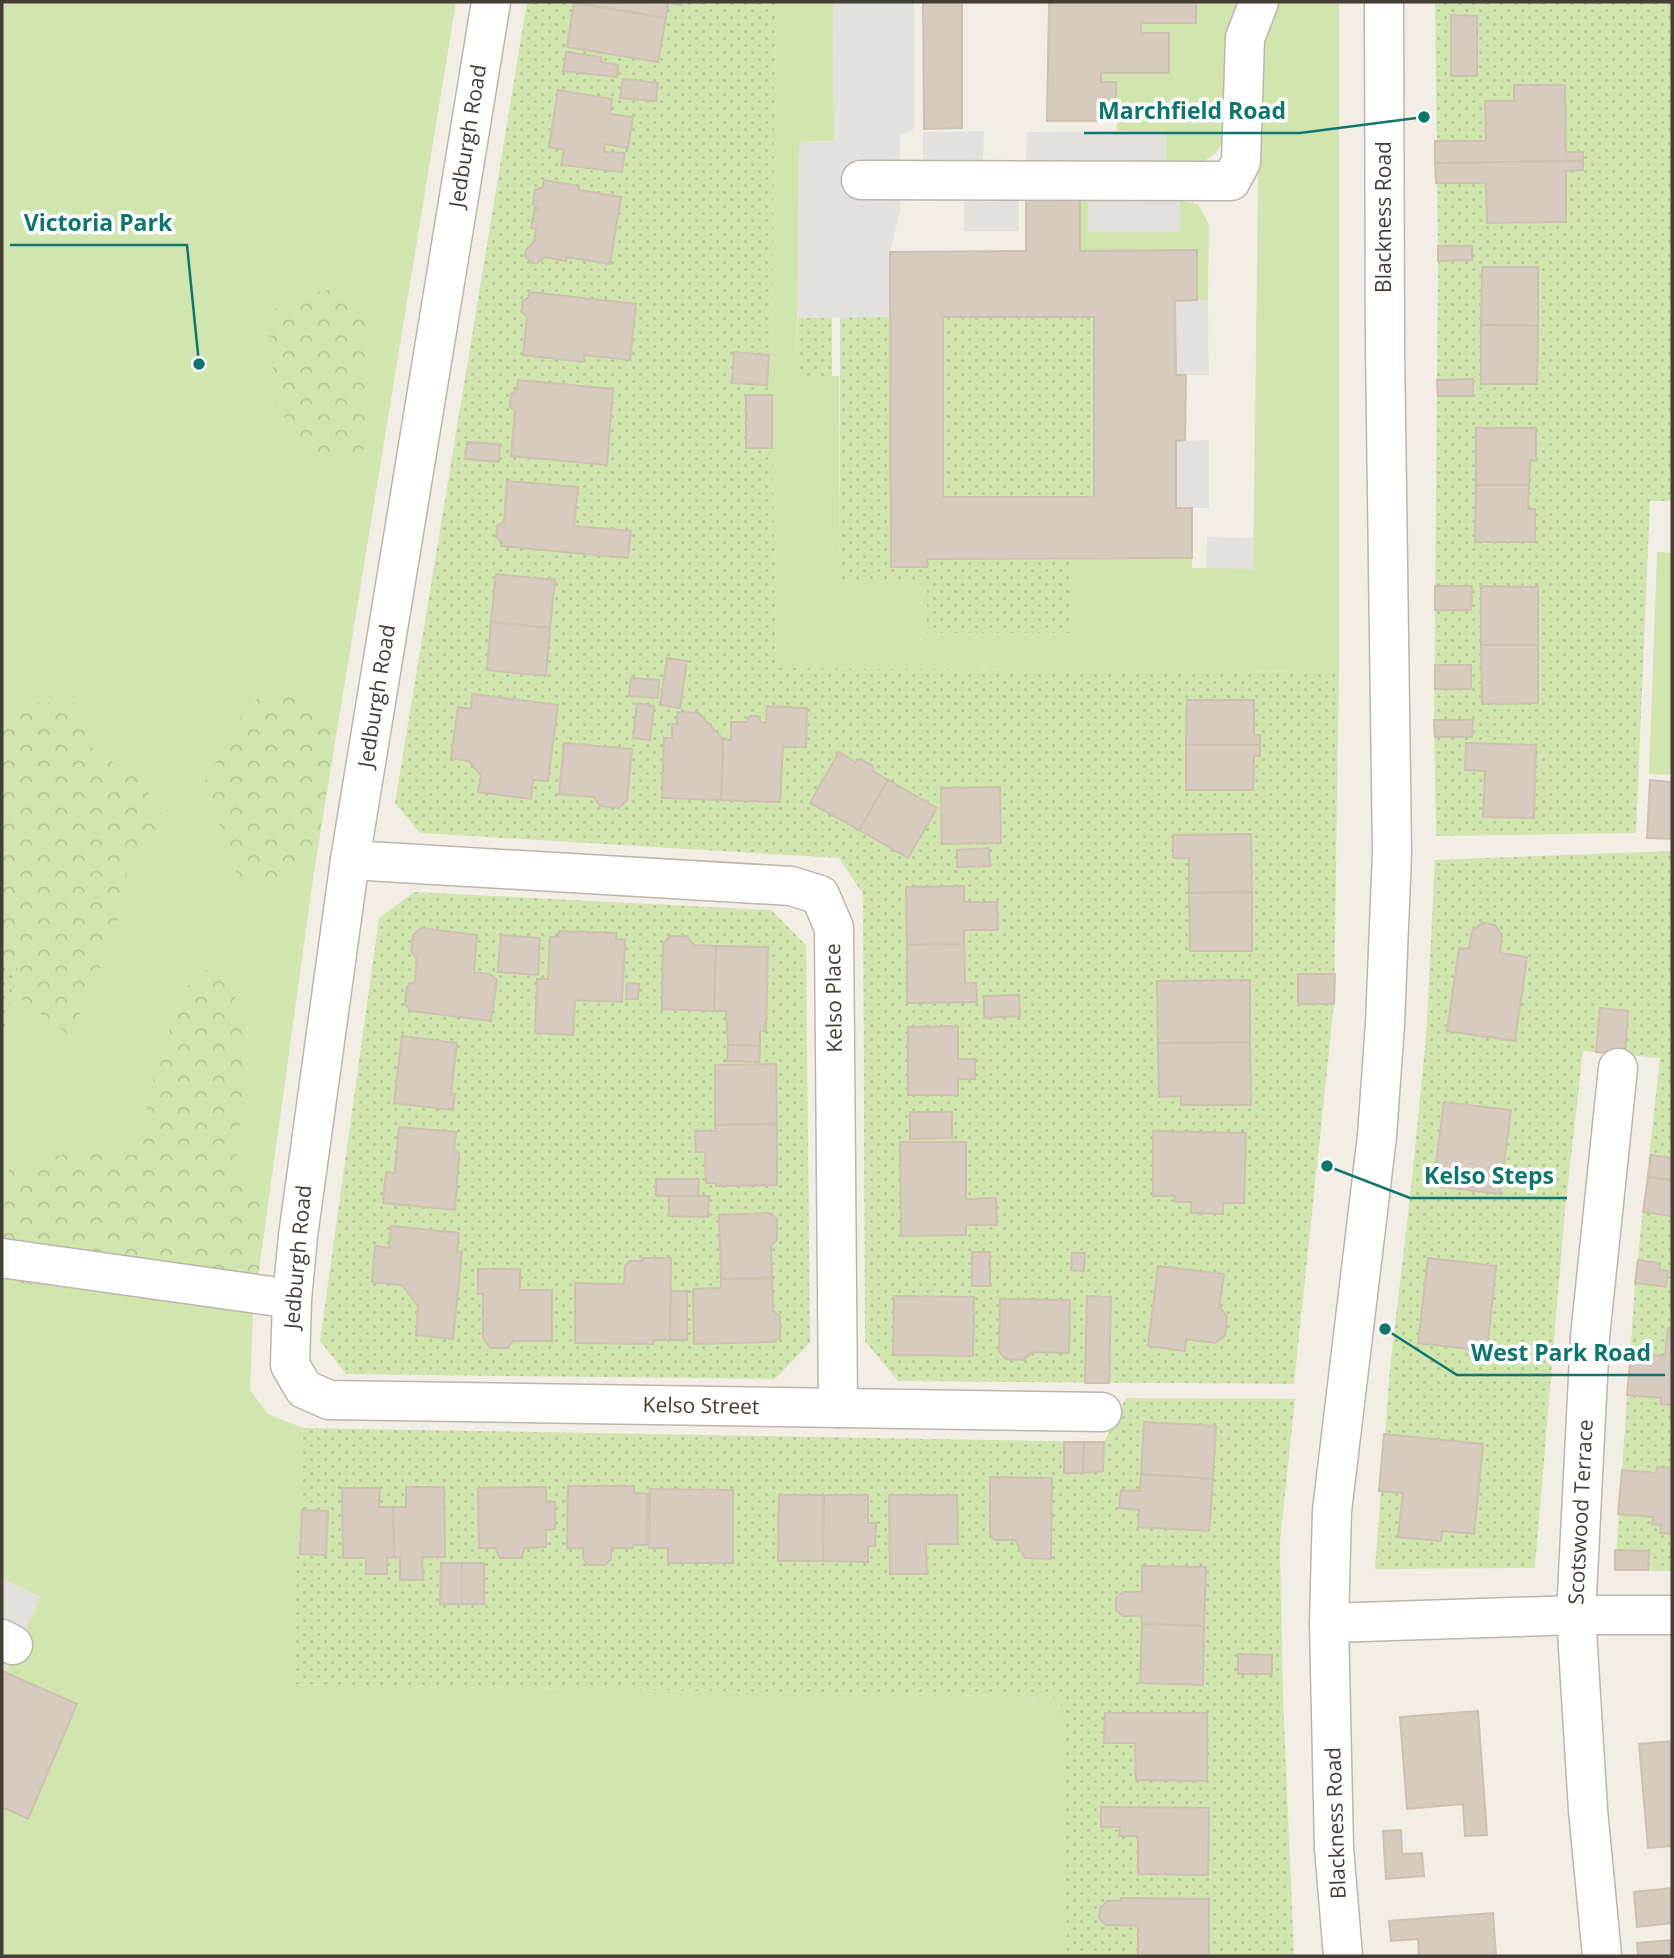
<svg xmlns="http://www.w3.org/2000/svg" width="1674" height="1958" viewBox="0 0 1674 1958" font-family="'Open Sans',sans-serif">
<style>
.green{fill:#d1e5af}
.forest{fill:url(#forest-crowns)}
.garden{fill:url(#garden-dots)}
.parking{fill:#e3e1de}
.building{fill:#d6cbbe;stroke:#cec0af;stroke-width:2;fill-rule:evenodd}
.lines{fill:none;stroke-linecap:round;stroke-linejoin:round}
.minor-casing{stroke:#bdb5a9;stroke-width:41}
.minor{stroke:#fff;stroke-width:38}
.labels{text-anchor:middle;stroke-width:7;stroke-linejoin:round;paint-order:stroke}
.street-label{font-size:21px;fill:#453e35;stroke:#fff}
.leader{fill:none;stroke:#0f766e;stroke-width:2.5}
.callout-dot{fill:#0f766e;stroke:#fff;stroke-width:2.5}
.callout-label{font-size:23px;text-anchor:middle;font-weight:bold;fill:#0f766e;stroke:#fff;stroke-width:7;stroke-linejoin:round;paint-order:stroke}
</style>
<defs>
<pattern id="forest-crowns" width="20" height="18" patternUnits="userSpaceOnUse" patternTransform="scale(1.75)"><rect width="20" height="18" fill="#d1e5af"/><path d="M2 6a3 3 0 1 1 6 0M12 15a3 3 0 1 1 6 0" fill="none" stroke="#b5c697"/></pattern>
<pattern id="garden-dots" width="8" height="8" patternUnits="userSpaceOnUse" patternTransform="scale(1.75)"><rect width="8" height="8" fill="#d1e5af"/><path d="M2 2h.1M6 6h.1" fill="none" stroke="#b5c697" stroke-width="1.8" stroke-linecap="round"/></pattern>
</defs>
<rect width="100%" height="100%" fill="#f2eee6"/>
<g class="green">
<path d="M2,2H456L315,865L253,1313L250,1390L268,1414L303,1428L293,1684L1062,1697L1067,1956H2V1807L28,1818L77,1704L5,1673L40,1597L2,1579Z"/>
<path d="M775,2H833L834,141L799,142L797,375L839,376L840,582L928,581V633H1073V558H1192V568H1253L1260,42L1275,2H1339V672L776,668L772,395Z"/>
<path d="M1196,2H1241L1227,135C1211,167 1198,163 1166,163V131H1117L1116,83L1101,82V73H1169V34L1141,33V23H1195Z"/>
<path d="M1080,200L1088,201L1089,232H1179L1180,201L1198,204L1209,225L1208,300H1197V250L1080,251Z"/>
<path d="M1657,552L1672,553V775L1649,774Z"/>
</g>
<g class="forest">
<path d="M332,289L367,315L369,446L319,471L277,406L266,314L302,295Z"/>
<path d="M294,689L337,726L315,865L242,890L205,782L250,701Z"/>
<path d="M76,702L89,746L139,779L170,827L128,868L114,936L70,1036L12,992L2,957V718L14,703Z"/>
<path d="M214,963L250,1021L234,1184L268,1198L253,1313L2,1281V1229L9,1169L75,1151L135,1155L152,1084L182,991Z"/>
</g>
<g class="garden">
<path d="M527,2H775L772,395L776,668L1339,672L1334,1004L1294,1384L898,1381L865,1341L863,894L839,858L420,833L395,803Z"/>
<path d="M1435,2H1672V501H1650L1636,833L1436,836L1434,720L1438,261Z"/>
<path d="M832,317V376H797L798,318Z"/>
<path d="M840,317H890L891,567H927V559L1073,558V633H927V582H840Z"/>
<rect x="943" y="317" width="151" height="180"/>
<path d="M1672,851V1571L1615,1570L1635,1283L1660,1058L1583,1051L1565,1210L1535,1568L1375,1569L1390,1368L1411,1188L1426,1038L1435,860Z"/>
<path d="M414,892L771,910L806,945L810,1343L775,1379L346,1374L320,1341L379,918Z"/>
<path d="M2,963L18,966L2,1039Z"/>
<path d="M1126,1398L1295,1399L1280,1541L1283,1698L1294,1956H1067L1061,1697L292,1684L303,1428L1104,1442Z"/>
</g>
<g class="parking">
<path d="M833,2H914V129L900,135V211L890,252V317L798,318L799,142L834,141Z"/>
<path d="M984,131L983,162H923V132Z"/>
<path d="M1166,131V163H1026L1027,132Z"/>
<path d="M1019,200V231H964V201Z"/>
<rect x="1088" y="201" width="92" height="31"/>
<path d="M1208,300L1209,375H1176L1175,301Z"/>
<path d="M1209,440V508H1176V441Z"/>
<path d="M1207,537L1253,538V569L1206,568Z"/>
<path d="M2,1579L40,1597L5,1673L2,1671Z"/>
</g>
<g class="building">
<path d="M682,2V5L668,3L666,18L574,3Z"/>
<path d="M923,2H962V128L924,129Z"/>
<path d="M1049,2H1196V23H1141V33H1169V73H1101V82H1116V121H1047Z"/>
<path d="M574,3L666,18L658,62L567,47Z"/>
<path d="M1451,15L1477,16V76H1451Z"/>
<path d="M566,52L601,57V62L618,65L617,77L563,71Z"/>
<path d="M623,79L658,83L656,101L620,98Z"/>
<path d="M1514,85H1565L1566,152H1583V161L1435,163V141H1486L1485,101H1514Z"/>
<path d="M558,90L612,99L610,114L633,117L628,148L605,144L604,152L625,153L622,172L561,165L564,150L549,147Z"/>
<path d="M1583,161V170L1566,171V222L1487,223L1486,183H1436L1435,163Z"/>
<path d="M544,180L579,186V190L621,197L610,264L567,257L566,261L545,257L537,263H532L525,256L526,250L534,242L536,229L531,228L535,208L539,209L533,204L535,190L543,187Z"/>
<path d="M1026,200H1080V251L1197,250V300L1175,301L1176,375H1186L1185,440L1176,441V508H1192V558L927,559V567H891L890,252L1026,251ZM943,317H1094V497H943Z"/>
<path d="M1438,246H1472V260L1438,261Z"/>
<path d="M1482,267H1538V326L1481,325Z"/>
<path d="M529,292L636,304L630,360L584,355V362L523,355L527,317L522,312L523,301L529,297Z"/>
<path d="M1481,325L1538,326L1537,384H1481Z"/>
<path d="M734,352L769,355L767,385L732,383Z"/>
<path d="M1473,379V396H1438L1437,380Z"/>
<path d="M518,380L613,389L607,465L511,456L515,411L510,407L511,394L517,390Z"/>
<rect x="746" y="395" width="26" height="53"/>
<path d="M1476,428H1536V461L1530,460L1529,485H1476Z"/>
<path d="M467,442L500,444L499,462L465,459Z"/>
<path d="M507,481L578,487L574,526L631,531L628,558L501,546L502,542L496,537L497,526L504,522Z"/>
<path d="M1476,485H1529L1528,509H1535V542H1475Z"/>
<path d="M496,574L555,580L550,628L491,622Z"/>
<path d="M1435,586H1472L1471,610H1435Z"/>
<path d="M1481,586L1538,587V645H1481Z"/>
<path d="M491,622L550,628L546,676L487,670Z"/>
<path d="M1481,645H1538V703L1482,704Z"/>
<path d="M667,658L687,661L680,708L660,705Z"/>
<rect x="1435" y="665" width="36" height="24"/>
<path d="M631,678L659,680L658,698L629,696Z"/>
<path d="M472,694L558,705L548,781L533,780L531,799L478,792L481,775L469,761L451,758L458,707L471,709Z"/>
<path d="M1187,700H1254V735H1260V745H1186Z"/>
<path d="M637,703L654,706L650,740L633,738Z"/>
<path d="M767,706L807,708L806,747H783L780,802L721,800L723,739L731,740V722H746L750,716H758L761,722L766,723Z"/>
<path d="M677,712L699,713L723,739L721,800L662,798L664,738H672V724H677Z"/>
<path d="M1434,720H1473L1472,737H1435Z"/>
<path d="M564,743L632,749L627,800L619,808L600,806L594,797L559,794Z"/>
<path d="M1466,743L1536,745L1534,818L1483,817L1485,771L1465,770Z"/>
<path d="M1186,745H1260V756H1254L1253,790H1186Z"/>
<path d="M839,752L855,762L860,759L872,765L873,771L888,780L859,830L810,803Z"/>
<path d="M888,780L937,808L908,858L859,830Z"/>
<path d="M1650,780L1672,782V839L1647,838Z"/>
<path d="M1000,787L1001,843L942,844L941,788Z"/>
<path d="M1251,834L1252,892L1189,893V858H1173V835Z"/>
<path d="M989,848L990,866L957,867V850Z"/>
<path d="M964,886V902H997L998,930H964V944L907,945L906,887Z"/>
<path d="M1252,892V951H1190L1189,893Z"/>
<path d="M1482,923L1495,925L1502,935L1500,953L1527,957L1515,1041L1447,1031L1459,948L1469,949L1472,931Z"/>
<path d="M421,928L477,935L474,972L489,974L497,980L491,1021L411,1011L405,1004L407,987L415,981L417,959L411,951L413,935Z"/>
<path d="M559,931L616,933V939L625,940L622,1002L575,1000L573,1035L535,1033L537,979H548L550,937H559Z"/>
<path d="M501,935L540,938L538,975L498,972Z"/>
<path d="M670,936H687L694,945L716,946L714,1011L662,1009L663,944Z"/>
<path d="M964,944L965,983H976L977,1002L907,1003V945Z"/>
<path d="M716,946L768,947L766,1031H760V1046L728,1045L726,1011H714Z"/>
<path d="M1298,974H1335L1334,1004H1298Z"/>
<path d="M1250,980V1042L1158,1043L1157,981Z"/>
<path d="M627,983L639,984L638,999H626Z"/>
<path d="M1019,995L1020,1016L984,1018V996Z"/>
<path d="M1600,1008L1628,1011L1625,1055L1596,1052Z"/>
<path d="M958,1026V1059H975V1079H958V1095H908V1027Z"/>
<path d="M402,1036L457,1043L451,1094H455L453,1110L394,1103Z"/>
<path d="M1250,1042L1251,1105H1181V1096L1159,1097L1158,1043Z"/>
<path d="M728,1045L760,1046L759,1062L727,1061Z"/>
<path d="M776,1064L777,1124L715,1125V1065Z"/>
<path d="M1444,1102L1511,1110L1500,1194L1433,1186Z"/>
<path d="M910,1112H952V1138L910,1139Z"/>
<path d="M777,1124V1185L716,1186V1183H706L705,1152H696L695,1131H716L715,1125Z"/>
<path d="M399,1127L456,1132L454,1152L459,1153L455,1210L383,1203L386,1172L395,1173Z"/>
<path d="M1153,1131L1246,1133L1244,1203H1223V1214L1191,1213V1202H1175V1196H1153Z"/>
<path d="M900,1142H966V1199L996,1198L997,1225H966V1235L901,1236Z"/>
<path d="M1651,1155L1672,1158V1180L1648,1177Z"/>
<path d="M1648,1177L1672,1180V1216L1643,1212Z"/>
<path d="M656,1179H699L698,1196H656Z"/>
<path d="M669,1196H709L708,1217L669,1216Z"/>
<path d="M770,1213L777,1219V1240L771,1245L772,1278L721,1279L719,1215Z"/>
<path d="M391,1226L459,1233L457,1252H462L453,1339L416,1335L418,1306L402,1285L372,1282L375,1246L389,1248Z"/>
<rect x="972" y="1252" width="18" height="34"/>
<path d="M1072,1253H1085L1084,1271L1071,1270Z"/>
<path d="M642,1258H671L670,1340H653V1344L575,1343V1283L624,1284L625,1266L630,1261H642Z"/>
<path d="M1428,1258L1496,1266L1487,1351L1418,1343Z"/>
<path d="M1638,1260L1660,1263L1659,1270L1668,1271L1666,1287L1635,1283Z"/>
<path d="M1158,1266L1224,1274L1219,1307L1227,1316L1225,1336L1215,1343L1186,1339L1185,1351L1148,1346Z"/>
<path d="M478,1269H520V1290H552V1341H513L507,1348H490L483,1338V1294H478Z"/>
<path d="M772,1278L773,1311L780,1316V1337L774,1342L694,1344L693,1289L721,1288V1279Z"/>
<path d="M671,1291H687V1340H670Z"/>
<path d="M894,1296L974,1297L973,1356L893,1355Z"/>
<path d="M1087,1296L1111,1297L1109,1383H1085Z"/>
<path d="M1000,1299L1070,1300L1069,1353L1031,1352L1024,1360L1006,1359L999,1352Z"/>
<path d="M1668,1328L1672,1329V1405L1661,1404V1398L1627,1395L1631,1353L1665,1356Z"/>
<path d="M1144,1422L1216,1426L1213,1479L1141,1474Z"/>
<path d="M1384,1434L1483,1444L1474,1534L1442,1531L1441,1541L1398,1537L1403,1493L1379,1491Z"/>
<path d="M1064,1442H1084L1083,1473H1064Z"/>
<path d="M1084,1442H1104L1103,1471L1083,1473Z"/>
<path d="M1657,1467L1672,1468V1534L1660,1533L1661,1525L1652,1524L1653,1517L1618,1514L1622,1470L1656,1473Z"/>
<path d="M1141,1474L1213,1479L1209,1531L1138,1527L1139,1510L1119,1508L1121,1490L1140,1491Z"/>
<path d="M990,1477L1052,1478L1051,1559L1025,1558L1015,1540H995L990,1535Z"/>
<path d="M568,1486H634V1493L648,1494L647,1545H633V1548H611V1559L605,1565H588L583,1558V1548H567Z"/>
<path d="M406,1487H444L445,1557H422L423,1580H400V1558L394,1557L393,1507H406Z"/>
<path d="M546,1487V1502H555V1529L546,1530V1547L525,1548L521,1558H500L495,1548H479L478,1488Z"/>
<path d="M342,1488H380L379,1507H393L394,1557L387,1558V1574H366V1558H343Z"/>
<path d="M650,1489L733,1490V1563H668V1548H649Z"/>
<path d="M779,1495H824L823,1561H778Z"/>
<path d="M824,1495H868V1523H876L875,1546H868V1562L823,1561Z"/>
<path d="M889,1495H957L958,1544H926L927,1574H890Z"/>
<path d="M302,1510L328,1511L326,1555L300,1554Z"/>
<path d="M1615,1550L1649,1551L1648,1570H1615Z"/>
<path d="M441,1563H462V1604H440Z"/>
<rect x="462" y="1563" width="22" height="41"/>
<path d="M1142,1566L1206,1567L1204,1626L1142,1624L1141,1616H1123L1116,1610V1598L1123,1592H1142Z"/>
<path d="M1142,1624L1204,1626L1203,1685L1140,1683Z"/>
<path d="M1238,1654L1272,1655V1674H1238Z"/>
<path d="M2,1671L77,1704L28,1819L2,1807Z"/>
<path d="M1478,1711L1487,1835L1465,1836L1463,1804L1407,1809L1400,1717Z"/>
<path d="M1105,1713H1207V1781L1136,1780L1135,1743H1104Z"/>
<path d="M1672,1741V1846L1648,1848L1639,1744Z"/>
<path d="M1101,1807L1209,1808L1208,1875L1138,1874V1836H1119L1120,1827H1101Z"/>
<path d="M1401,1830L1402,1854L1422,1853L1424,1876L1386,1879L1383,1831Z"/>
<path d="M1671,1888L1672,1923L1637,1927L1634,1892Z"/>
<path d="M1121,1898L1209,1899V1956H1138V1926L1106,1925L1099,1918L1100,1908L1107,1901H1121Z"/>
<path d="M1493,1913L1496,1956H1419L1418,1939L1391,1941L1389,1921Z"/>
<path d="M1672,1940V1956H1638L1637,1943Z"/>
</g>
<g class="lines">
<g class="minor-casing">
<g id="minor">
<path d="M491,2L350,860L298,1236L292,1299L290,1365L304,1389L329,1400L1102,1412"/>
<path d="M861,180L1231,181L1241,162L1245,38L1259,2"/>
<path d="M350,860L791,886L820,895L834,928L838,1408"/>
<path d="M2,1258L292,1299"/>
<path d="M1329,1623L1576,1615H1672"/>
<path d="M2,1639L13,1645"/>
<path d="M1343,1956L1334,1848L1329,1623L1332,1511L1377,1136L1385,1024L1392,853L1385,348L1384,2"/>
<path d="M1602,1956L1588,1810L1576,1615L1590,1337L1618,1068"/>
</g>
</g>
<use href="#minor" class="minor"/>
</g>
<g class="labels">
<g class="street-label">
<text transform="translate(468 136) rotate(-81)" y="7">Jedburgh Road</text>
<text transform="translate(1384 217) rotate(-90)" y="7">Blackness Road</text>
<text transform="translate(377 696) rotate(-81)" y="7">Jedburgh Road</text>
<text transform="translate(834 998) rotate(-91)" y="7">Kelso Place</text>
<text transform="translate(298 1257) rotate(-85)" y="7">Jedburgh Road</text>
<text transform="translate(701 1406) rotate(1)" y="7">Kelso Street</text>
<text transform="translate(1581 1512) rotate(-87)" y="7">Scotswood Terrace</text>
<text transform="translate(1336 1823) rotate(-92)" y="7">Blackness Road</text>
</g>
</g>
<path class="leader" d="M1424 117L1300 133H1084M199 364L187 245H10M1327 1166L1410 1198H1567M1385 1329L1457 1375H1665"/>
<g class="callout-dot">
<circle cx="1424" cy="117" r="7"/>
<circle cx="199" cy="364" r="7"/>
<circle cx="1327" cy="1166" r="7"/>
<circle cx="1385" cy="1329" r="7"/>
</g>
<g class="callout-label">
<text x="1192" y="119">Marchfield Road</text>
<text x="98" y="231">Victoria Park</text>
<text x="1489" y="1184">Kelso Steps</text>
<text x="1561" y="1361">West Park Road</text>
</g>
<rect width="1674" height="1958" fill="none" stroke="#453e35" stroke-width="7"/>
</svg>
